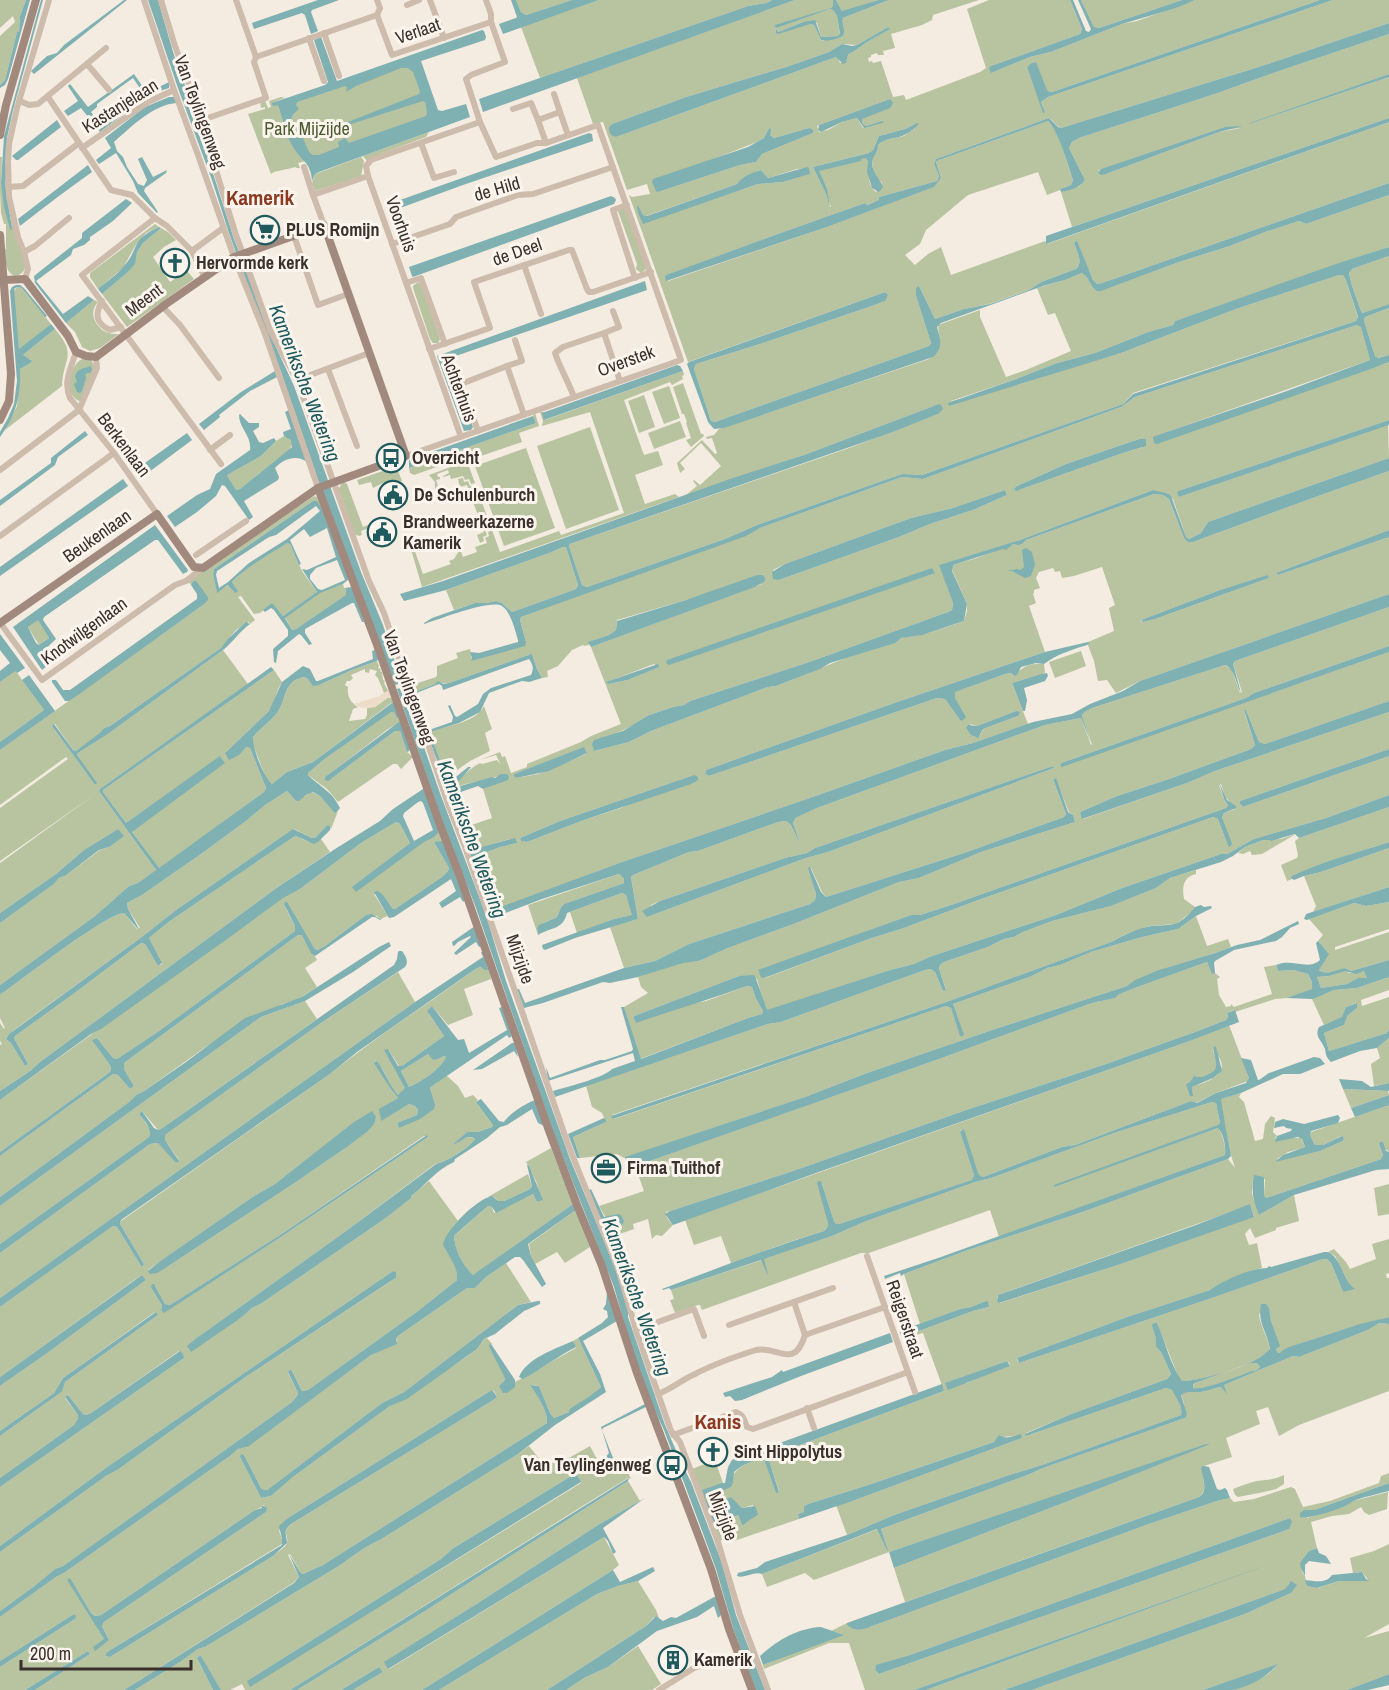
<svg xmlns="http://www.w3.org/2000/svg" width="1389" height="1690" viewBox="0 0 1389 1690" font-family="'Archivo Narrow',sans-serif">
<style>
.green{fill:#b8c4a0;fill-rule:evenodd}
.plaza{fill:#ecdcc8}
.water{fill:#7fb0b2;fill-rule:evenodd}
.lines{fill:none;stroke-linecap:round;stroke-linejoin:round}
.street{stroke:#cdbbac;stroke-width:6}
.secondary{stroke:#a18a7d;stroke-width:8}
.labels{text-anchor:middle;stroke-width:6;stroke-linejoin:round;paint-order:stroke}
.street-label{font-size:18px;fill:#3b302b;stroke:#fbf5ee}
.park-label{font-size:18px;fill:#4a5a2e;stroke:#fbf5ee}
.poi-label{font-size:18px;font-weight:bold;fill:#3b302b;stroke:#fbf5ee;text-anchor:start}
.water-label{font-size:20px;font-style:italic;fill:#1f5a5e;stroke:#fbf5ee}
.quarter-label{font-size:21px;font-weight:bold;fill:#8c3b22;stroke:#fbf5ee}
</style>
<rect width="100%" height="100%" fill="#f4ebe1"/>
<g class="green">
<path d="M0,0H26L20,16L19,32H17L5,80L0,85V36L15,22L13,16L0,28Z"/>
<path d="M516,0H572L526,15L521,12Z"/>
<path d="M599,0H772L766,3L748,6L540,78L521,27Z"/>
<path d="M795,0H833V6L831,8L775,27L776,33L811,24L814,25L821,40L823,41L843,36C844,29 841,24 843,18L889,0H979L933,15L932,20L922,25L891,34L895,48L883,51L884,55H878L877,53L871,55V57L868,58L869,62L872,61L873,63L881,61L893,97L904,95L906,100L980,72L986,68L967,9L989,0H1070L1082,29L1080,34L991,66V73L1030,57L1051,52L1122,24L1137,21L1195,0H1320L1052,92H1048L1047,91L1035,62L1027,67L1044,113L1045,112L1041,102L1048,97L1333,0H1389V23L1268,64L1061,128C1056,126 1054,121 1049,118L1046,119L936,159L934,164L939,176L937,181L879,197L880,200L866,205L865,203L786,231L667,275L668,281L827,227L933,187L941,178L936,162L939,160L1048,121C1060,132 1067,164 1073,180L1071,185L1060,189V190L1047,195L1038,172L968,195L926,230L920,244L905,255L915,265L928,254L941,247L951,275L1045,241L1047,244L1389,122V183L1102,283L1097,284L1093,280L1076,241L1074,242C1076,251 1084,262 1076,269L1041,282L1029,290L989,304L964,309L935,319L919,286L916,296L931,343L929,346L715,422L711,421L694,369L696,364L766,342L872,306L885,301V292L688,362L629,195L632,197L650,194L647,184L627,190L603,122L593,124L577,78ZM888,27L889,29L867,42L853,52L847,54V60L840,63L838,58L836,57L616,137L609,127L612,124L686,97L789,66L829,52L842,44L857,45ZM890,99L862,119L863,124L866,126L882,121L863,128L857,118L842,122L828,130L819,132L817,126L819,125ZM915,124V128L904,136L885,140L878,145C878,152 874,153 873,159C870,168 876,177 882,183L876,192C864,182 872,169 866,157L818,171L831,207H830L826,194L813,167L869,153L873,150L879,136L905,129ZM769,128L770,135L774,138L809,128L813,133L762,154L756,162L740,165L658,192L711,160L757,142L764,138ZM809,168V174L783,182L758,184L643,223L639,207L643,215L646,216L737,184L742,178L761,170L768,178L797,169Z"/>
<path d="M836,0H879L851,10L842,11Z"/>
<path d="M1081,0H1182L1099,28L1094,27Z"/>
<path d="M830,9L833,10L837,16L840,35L838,36L821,37L817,23L803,22L778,32L776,27Z"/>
<path d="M1389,34V74L1249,124L1389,77V118L1072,227L1061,192L1080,186L1085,180L1069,148L1072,142L1079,138L1215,94L1282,70ZM1241,128L1219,132L1106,174L1098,171L1102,169L1216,130Z"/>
<path d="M405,65L415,68L429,116L321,157L298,163L300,168H296V167L274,172L271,174L248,114L265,109V107L261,108L260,102L265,101L268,108L271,107L269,101L281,97L285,98L272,103Z"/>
<path d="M429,132L426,137L372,157L367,161L363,156Z"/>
<path d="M0,157H2L1,183L12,228L5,183V157H7L6,183L26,263C25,271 23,274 15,276C4,272 6,259 5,249H6V224H4L1,213L0,191Z"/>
<path d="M361,157L364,161L361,176L315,191L312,183L315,174Z"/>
<path d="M1389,195V247L1175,321L1173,325L1148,332L1095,353L1057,363L1016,379L948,402L1020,384L1076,366L1121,353L1236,309L1339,275H1343L1346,280L1358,318L1356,321L1133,393L1123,404L922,475L902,474L757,525L725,539L587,587L582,585L569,546L570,544L849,448L938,414L934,406L804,455L686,495L697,486L693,481L694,480L700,485L721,466L701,443L680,463L685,469L680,473L677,463L702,440L715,454L717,453L712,438L707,439L706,437L714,435L719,429L929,359C944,350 939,339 938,325L980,310V317L1006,377L1026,370L1071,351L1055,313L1048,315L1037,288L1065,280L1082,273L1085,275L1095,289L1111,287L1179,262L1230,246L1265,232L1299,221L1306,224Z"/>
<path d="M625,208L646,268L645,270L641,273L636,269L637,264L618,211Z"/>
<path d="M155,224L159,227L146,233L135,246L123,268L98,289L90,277V273Z"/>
<path d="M161,228L168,232L176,240L164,247L153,257L170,282L187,271L194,279L127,327L102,294L128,272L134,264L137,252L143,243Z"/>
<path d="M1389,256V304L1364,313L1361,311L1352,286L1349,272L1352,269Z"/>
<path d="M418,282L421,284L440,339L438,343H433L430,339L413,288V286Z"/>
<path d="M17,287L22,288L51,324L19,350L13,292Z"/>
<path d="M94,300L98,302C89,312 94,324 104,331C109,334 114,334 119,334L100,348L90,351L82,347L75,332L66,323Z"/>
<path d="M1389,308V355L1377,358L1375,356L1364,321L1365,317Z"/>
<path d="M1357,325L1361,326L1370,360L1153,437L1329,383L1389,362V420L1181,490L1179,497L1388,425L1389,458L1208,522L1201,533L1189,539L1186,537L1173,499L1153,490L1020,540L940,565L953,603L952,610L948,612L812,661L690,701L684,705L673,707L649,715L634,725L613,735L594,751L629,742L651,731L768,687L776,686C818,670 858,651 901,638C907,636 913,637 919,635C934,632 949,626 964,621L967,611V604L952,570V565L977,558L1013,544C1020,546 1022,545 1026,540L1154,494L1163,495L1169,499L1184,538L1193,542C1258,518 1323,494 1389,471V530L1276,573L1278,575L1389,537V594L1140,681L1116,693L1107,680L1098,681L1094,661L1088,645L1089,644L1088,642L1114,631L1109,608L1115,605L1102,567L1074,576L1062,578L1060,571L1055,572L1053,568L1039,572L1036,578L1040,588L1034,590V593L1033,594L1036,603L1029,606L1045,652L900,701L706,770L705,774L709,776L937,698L945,699L960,720L954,693V692L1005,674L1011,673L1013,676C1025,666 1028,663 1044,664L1045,673L1012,683L1028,724L973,743L945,750L804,800L622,862L493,911C488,899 475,867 477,856L500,847L516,843L510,839L471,850L463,828L492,818L483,789L490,786L500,776L462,785L451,789L450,787C461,779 468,769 480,763L482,764L497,760L501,765L496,755L480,760L500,752L502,757L505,756L511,773L527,767V764L581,742L591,736L621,724L591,647L762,584L686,600L617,620L616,630L609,635L589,642V645L584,646L583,645L572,650L558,666L547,671L548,677L542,678L537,669L532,654H531L449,683L435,684L416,692L412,685L436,677L437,675V666L458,658L456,653L470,649L472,660L526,642L520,620L521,617L760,528L902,477L923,479L1121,407L1135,397ZM1139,439H1145L1143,447L1123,453L1019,490L1017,486L1066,464ZM1005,490L1007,495L973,510L930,524L899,537L779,580L773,570L785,564L911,518L953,508ZM1268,576L1269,578L1155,619L1143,622L1141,621V620L1220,590ZM654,664L658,667L628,680L608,684L607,682ZM1016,711L1018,716L983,729L980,735L975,737L974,736L970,724L977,726ZM584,748L586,754L538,774L516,778L514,774ZM694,775L621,808L584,820L527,842L521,841L520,838L560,821Z"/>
<path d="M55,329C78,356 63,358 62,386L5,430L17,406L20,369L29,364L31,360L22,356Z"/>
<path d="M82,359L91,360L94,365V369L81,400L79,401C63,394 69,366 82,359Z"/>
<path d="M683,371L684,375L682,376L683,379L672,385L670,382L624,400L644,455L658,451L663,465L635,475L645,504L675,494L679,497L422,587L410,546L402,540L401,538L403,537L412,543L423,574L451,564L449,561L454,559L459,551L457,544L458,543L463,557L477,552L475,547L487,543L485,538L489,536L488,532L492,530L500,552L559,531L561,535L624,513L590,412L542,426L543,421L540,412H544L545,420Z"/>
<path d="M683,383L701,434H703L704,436L691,447L686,440L691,438L686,423L687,422L684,414H682L673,387Z"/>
<path d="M669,386L680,418L664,424L652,392Z"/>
<path d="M644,395L655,427L639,433L628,401Z"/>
<path d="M535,413L539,426L519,433L522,442L478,457H465L414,475L410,473L409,468L536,423L533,416Z"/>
<path d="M680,421L686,437L654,449L648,433Z"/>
<path d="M590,427L619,510L566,529L537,446Z"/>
<path d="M284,436L289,437L293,443L289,450L240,489L236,490C232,486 229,482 227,476L229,474L261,456L276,441Z"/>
<path d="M526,448L555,528L504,546L475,466Z"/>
<path d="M467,461L475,483L471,484L469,479L465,480L463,476L451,479L450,475L443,477V476L449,473L448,470L437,474L438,477H440V479L436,480L440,493L435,489V482L429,475Z"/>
<path d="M394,467L397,468L402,481L389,486L385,482L373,488L371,482L359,485L357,480Z"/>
<path d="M463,478L464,482L468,481L470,486L476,485L491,528L485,530L487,535L483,537L484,541L480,543L477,535L484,532L467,485L460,487L458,479Z"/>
<path d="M345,482L347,484L363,527L368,525L369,528L361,531L362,535L359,536L354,534L337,488L340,487L341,484Z"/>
<path d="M315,496L318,498L326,512L313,501L214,569L213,574L217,592L229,585L234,592L237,590L232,582C247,567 269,551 289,542L302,571L317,592L315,594L283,616L272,604L260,613L254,614L241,596L238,597L255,620L250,624L249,622L236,630L221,648L110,726L104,728L102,732L76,751L73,750L55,724H53L52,726L95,785H96L77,755L78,753L108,734L223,650L248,684L100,789L99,791L156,870L154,872L138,883L129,886L95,916L0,985V923L54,884L59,878L65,876L100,850L109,847L118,829L84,850L56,874L0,913V863L94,795L0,861V808L68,759L66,757L0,805V750L203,605L208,597L193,581L191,585L188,581L311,498Z"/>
<path d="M563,547H566L578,585L576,589L512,612L502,603L496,601L487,603H475L454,610L446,590L552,552Z"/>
<path d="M343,584L344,588L351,587L346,588L347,595L296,629L292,630L285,617L320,592Z"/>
<path d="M1389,607V646L1254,693L1246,698L1061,763L1060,765L1062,766L1389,652V701L1265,744L1259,742L1246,710L1244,711L1255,745L1251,749L1169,779L1117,796L1080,812L1083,819L1187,783L1215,771L1389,712V749L1240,801V804L1243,807L1389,756V795L1326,818L1254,839L1227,854H1221L1122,888L1056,915L929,957L914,964L890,970L766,1011L757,979L739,976L634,1016L635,1022L689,1004L706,1001L747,986L752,987L756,999L763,1011L762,1014L748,1018L640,1059L624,1007L648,993L641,987L638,977L683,962L699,961L728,948L791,925L899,882L919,878L981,852L1075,822L1073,815L1069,812L1055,778L1053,779L1066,814L1064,817L964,853L826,897L822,892L811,868H809L816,894L815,900L810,904L689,944L655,961L624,968L610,927L638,919L631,877L633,875L689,852L698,851L778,822L786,821L791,825L801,846L793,823L794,818L817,808L1045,725L1081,718L1091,745L1092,744L1083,719L1082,715L1086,711L1095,707L1225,665L1232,670L1240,693L1242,692L1233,664L1235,661ZM1053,766L1054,768L828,852L806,858L647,917L651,905L660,901L785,858L807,853L815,848ZM1221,784L1225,796L1235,809L1224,813L1222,817L1231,844L1228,846L1218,819L1213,817L973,902L904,928L869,939L765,978L758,971L911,915H920L951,905L1226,808L1228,805L1224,799L1219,785Z"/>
<path d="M38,619L49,638L39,645L28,627Z"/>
<path d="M1081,651L1086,666L1055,678L1049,662Z"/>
<path d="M377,661L379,666L378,668L381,669L380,671L382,672L383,680L385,681L384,683L388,691L384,693L378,678L375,675L377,671L370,669L369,673L365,672V669L351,675L353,678L350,681H347L345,685L348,687C347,696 350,702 358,707L353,709L349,721L365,719L367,715V708L375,707L389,697L393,698L394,703H391L313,762L287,772L272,784L268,783L252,742L253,737C260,728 270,722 277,713C287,699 283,681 304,677L308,679L313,685H319L352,670Z"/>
<path d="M15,670L44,710L0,742V682Z"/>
<path d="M274,670L282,682C276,691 275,702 269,711L225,753L246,747L250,748L266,788L264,792L159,869L132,832L134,829L224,763L221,757L126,823L103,792V790Z"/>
<path d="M484,706L492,729L485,733L490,751L470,761L453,773L444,776L430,732C447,725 474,724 484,706Z"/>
<path d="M391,711L394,712L401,722L388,729L324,778L331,779L395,731H400L407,752L413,757L401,769L397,764H393L338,802L327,789L308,775V773L326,758Z"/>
<path d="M287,791L296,801L312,792L320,796L336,813L338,811L331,829L327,825L315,838H312L294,829L287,833L176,910L143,936L22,1024L9,1034L6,1039L11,1043L25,1066L28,1064L14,1038L15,1036L72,995L141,943L145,944L158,966L162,964L149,938L170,921L292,838L296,836C305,840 313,846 321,839L330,852L275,889L40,1062L30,1071L0,1091V1045L2,1044L0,1041V1023L4,1029L5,1028L0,1018V995C20,981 107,913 124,913L137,929L140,928L128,909L127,903L142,895L201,854L246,821L265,805Z"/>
<path d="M1389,807V842C1357,853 1324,862 1293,876L1292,879L1287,881L1281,865L1297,858L1298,855L1295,841L1299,838Z"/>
<path d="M396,822L400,824L410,843L353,887L439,832L444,842H434L449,868L448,871L442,877L395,909H393L384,896L374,894L388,916L380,919L377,916L366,915L325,946L317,950L314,948L284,905L295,926V931L159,1031L117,1059L113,1058L97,1038L93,1040L110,1065L111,1069L110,1072L0,1152V1100L283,897L300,889L361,843Z"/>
<path d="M1296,834L1262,854L1252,855L1250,851L1243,854L1238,853L1245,847L1263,840L1281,839Z"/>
<path d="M1389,848V887L1313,912L1316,906L1304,876L1321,872Z"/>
<path d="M1196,870V874C1183,877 1182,887 1184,899L1195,907L1193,911L1176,924L1150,926L1140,929L1122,936L1111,942L949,1001L612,1115V1118L614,1119L946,1006L951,1008L960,1035L953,1004L1032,976L1047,968L1060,965L1091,952L1142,937L1178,929L1196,916L1207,946L1228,939L1231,947C1197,961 1159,966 1127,986L995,1029L867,1073L805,1097L624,1158L617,1154L580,1158L573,1137L606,1122L602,1113L592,1107L586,1086L768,1024L781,1022L925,970L931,969L935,972L943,991L946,989L939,970L940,965L944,962L988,947L1004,939L1014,937L1023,932L1052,921L1111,906L1156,888L1170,878Z"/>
<path d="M619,874L624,879V883L564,904L561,907L557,917L543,923L537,928L538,935L528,905Z"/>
<path d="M622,893L626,895L633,915L614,919L577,933L570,912Z"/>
<path d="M1389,902V929L1335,947V950L1389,932V960L1351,971L1345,968C1335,971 1329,976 1319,970L1328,953L1318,941L1323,935L1309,919L1354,903L1366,906Z"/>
<path d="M298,935H302L317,960L305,968L317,987L299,999L282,1004L207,1046L144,1091L136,1095L129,1102L0,1197V1156L113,1074L118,1075L130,1089L134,1086L124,1069V1063Z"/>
<path d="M1207,962L1212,973H1215L1220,977L1217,979L1219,995L1226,1007L1231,1006V1004L1234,1007L1272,994L1264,967L1276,965L1278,971L1293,970L1308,974L1312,982L1313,989L1286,998L1275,999L1235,1012L1234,1010L1227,1013L1228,1017L1226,1020L1195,1032L1103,1065L969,1109L790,1172L670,1211L666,1212L667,1218L673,1225L662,1236L656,1235L652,1239L648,1219L633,1224L634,1229L614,1236L617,1245L611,1247L605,1231L618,1214L606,1218L599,1206L644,1191L635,1166L939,1059L1092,1003L1114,998L1118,995L1132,989Z"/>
<path d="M481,967L489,968L491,979L464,989L473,1015L448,1025L432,1006L429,1014L444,1036L402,1066H399L388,1049L397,1072L406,1089L398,1095C389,1086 386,1070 375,1061L390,1088L398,1098L380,1109L381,1120L409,1104L415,1106L418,1110L417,1115L397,1123L399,1128L435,1104L430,1088L446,1075L458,1086L465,1098L473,1095L478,1100L476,1102L493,1125L492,1127L478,1132H467L453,1144C462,1141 466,1134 475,1139C468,1149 447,1161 435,1164L346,1231L198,1337L242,1317L252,1308L262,1303L383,1220L429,1181L458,1221L453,1226L445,1249C452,1257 458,1269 457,1280L418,1311L308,1390L302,1391L292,1371L288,1373L298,1393L297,1396L292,1402L63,1566L55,1569L33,1587L0,1611V1552L106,1476L119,1469L168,1433L247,1376L396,1278V1273L393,1271L107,1467L0,1546V1487L184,1358L179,1351L91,1413L86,1415L83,1414L68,1395L65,1398L78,1415L79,1419L74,1425L0,1478V1436L60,1393L65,1382L158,1315L155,1312L63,1378L54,1393L0,1431V1386L46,1354L146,1280L142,1275L133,1281L0,1377V1307L113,1226L117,1227L141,1266H143L144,1264L120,1224L121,1221L330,1074C377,1036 428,1004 477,968ZM361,1118L344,1149L296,1182L167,1267L148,1270L254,1196L275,1184ZM424,1136L428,1137L281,1237L164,1312L161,1310L162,1305L154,1284L165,1304L170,1305L280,1235Z"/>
<path d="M1345,970L1349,973L1364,971L1366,973L1367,978H1358L1347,984L1321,988L1317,977L1329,976Z"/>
<path d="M398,972L415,1002L0,1298V1253L150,1144L158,1143L179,1160L165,1140V1135L321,1023Z"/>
<path d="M1389,977V990L1361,1000L1362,1006L1389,997V1029L1387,1033L1329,1051L1324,1033L1344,1025L1348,1015L1357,1008L1356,1003L1346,1007L1343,1017L1324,1025L1312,999L1334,990L1357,988Z"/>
<path d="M305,1001L317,1019L161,1129L158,1130L142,1111L139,1114L150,1129L151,1133L149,1137L0,1244V1206L261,1017Z"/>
<path d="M1229,1025L1249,1078L1248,1081L1216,1093L1196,1103L1191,1101L1075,1145L1062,1147L983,1177H980L978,1174L964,1130H960L974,1175L973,1180L839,1224H836L834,1221L821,1181L828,1223L827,1228L824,1231L795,1240L731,1263L721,1236L694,1245L685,1220L1187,1042ZM1213,1050C1235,1072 1211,1081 1191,1087L1193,1094L1186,1084L1190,1082L1194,1077C1201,1078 1215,1075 1217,1066C1218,1062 1214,1055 1213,1050Z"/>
<path d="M1389,1038V1083L1374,1086L1371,1064L1380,1058L1377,1048Z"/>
<path d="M428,1054L436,1060L444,1056L446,1057C438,1072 423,1080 409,1087L401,1071Z"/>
<path d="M1343,1089L1388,1091L1389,1095L1351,1108Z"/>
<path d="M1241,1093L1239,1097L1244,1102L1255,1141L1263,1139L1265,1124L1271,1116L1275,1118L1273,1132L1277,1136L1275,1138H1301L1305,1147L1303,1148L1288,1152L1277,1159L1280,1160L1320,1151L1343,1141L1344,1138L1341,1136L1323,1145H1315L1310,1135L1311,1132L1389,1105V1152L1379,1144L1383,1155L1381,1159L1266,1198L1264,1195L1265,1179H1253L1252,1193L1259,1215L1294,1195L1299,1221L1276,1228V1230L1255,1238L1250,1228L1245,1234L1249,1245L1257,1243L1262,1268L1250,1271L1210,1290L1127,1317L1017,1358V1360L1019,1363L1212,1298L1323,1259H1327L1331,1263L1343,1292L1350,1286L1335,1256L1328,1252L1334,1249L1346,1262L1350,1269L1376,1259L1372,1244L1389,1239V1273L1386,1274L1387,1278H1389V1317C1362,1324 1338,1331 1311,1340C1300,1344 1291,1347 1281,1353H1278L1276,1349L1279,1346L1271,1321L1268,1306L1259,1314C1260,1326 1268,1337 1270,1350L1269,1352C1247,1366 1208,1381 1182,1381L1178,1376L1157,1323L1153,1325L1156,1339V1347L1161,1352L1171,1374L1167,1379L1071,1414L1026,1433V1436L1166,1388L1172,1390C1177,1397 1183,1406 1181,1415L1042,1465L1009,1475L894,1515L847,1535L836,1505L858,1499L1022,1438C1014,1436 1000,1435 994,1442L868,1485L808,1504L804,1506V1512L798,1514L799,1519L734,1541L731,1536L720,1541L714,1524L738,1515L742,1525H744L748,1519L756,1516L753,1505L742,1508L730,1497L729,1508L710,1515L692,1469L715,1460L723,1483L703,1490L708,1497C734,1483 731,1463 764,1458L776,1492L779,1491L768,1457L944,1391L923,1333L908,1337H903L973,1311L989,1307L986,1301L971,1307L960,1309L920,1324L904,1274L968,1250L1080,1213L1228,1159L1235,1168L1229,1149L1220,1099ZM1250,1205L1254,1216L1118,1265L1000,1303L997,1298L998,1295ZM1007,1361L1010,1364L1009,1366L980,1377L967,1383H946Z"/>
<path d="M1212,1102L1216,1103L1220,1123L1219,1125L1054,1186L1218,1128C1223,1134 1226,1148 1225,1155L999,1237L990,1210L869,1253H861L844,1259L702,1310L700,1305H698L675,1313L670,1300L674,1299L671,1290L762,1260L769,1278L763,1259L832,1236L864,1222L975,1182L991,1178L1117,1132Z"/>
<path d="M551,1148L573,1204L475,1274L472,1275C463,1265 455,1250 454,1236L488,1206L492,1207L494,1213L533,1194L537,1202L542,1200L536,1181L526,1162Z"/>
<path d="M528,1174L532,1186L530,1189L504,1201H498L494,1197H488Z"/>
<path d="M1389,1184V1214L1378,1216L1374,1188Z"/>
<path d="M576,1210L590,1247L565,1263L557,1252L535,1264L531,1256L529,1244Z"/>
<path d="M506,1263L531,1302L518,1305L404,1392L382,1403L267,1490H264L261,1488L244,1455L240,1457L261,1498L271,1496L293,1477L390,1406L465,1358L477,1349L484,1339L487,1338L493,1345L491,1344L489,1347L504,1375L505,1380L499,1387H515V1382L576,1348L573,1341L578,1338L601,1387L600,1390L569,1412L554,1418L550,1413L539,1386L534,1385L531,1386C538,1395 548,1412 547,1423L323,1565L303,1574L300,1572L290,1554L288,1555L299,1577L293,1583L124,1690H35L90,1654L88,1651L25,1690H0V1667L75,1619L74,1614L0,1661V1617L56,1577L64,1573L230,1456L238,1449L249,1445L371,1355L396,1342L398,1336L467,1288H475L486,1277ZM490,1391H494L497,1397L495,1399L291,1524C280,1534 291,1536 286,1545C284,1548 276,1553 273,1556L110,1657L105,1656L107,1652L282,1544V1539L279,1531L288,1518ZM262,1505H264L266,1512L104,1622L102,1626L109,1640L104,1639L68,1580L70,1579L91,1613L95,1616L101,1615L255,1510L262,1507Z"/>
<path d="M1379,1323L1389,1324V1391L1299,1425L1279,1436L1268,1407L1256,1411L1260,1424L1226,1438L1232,1457L1204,1466C1199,1476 1210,1489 1199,1497L905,1602L894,1568L1071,1500L1208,1444L889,1552L814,1580L805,1573L767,1587L762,1574L878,1529L888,1550L881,1529L1030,1474L1043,1468L1185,1418L1184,1403L1181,1394C1189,1390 1193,1393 1201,1392C1208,1391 1214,1388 1221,1387L1225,1391L1224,1385L1293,1356L1299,1357L1368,1330Z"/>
<path d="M1251,1363H1257L1260,1367L1257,1370C1239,1375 1211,1390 1193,1388V1386L1195,1383Z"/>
<path d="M529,1446L545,1466L564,1456L567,1459L590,1446L601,1467L607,1465L609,1466L622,1459L631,1479L628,1478L589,1502L290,1690H245L242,1684L230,1690H221L200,1655L197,1658L213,1690H135L183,1660L198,1649L205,1647L334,1569C350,1559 363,1547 380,1540L518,1454ZM576,1473L581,1483L412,1587L247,1681L441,1559L452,1549Z"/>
<path d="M1389,1473V1483L1314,1510H1306L1307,1518L1342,1507L1353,1501L1388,1492L1387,1509L1369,1515L1364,1512L1361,1507L1349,1514L1332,1516L1311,1522L1317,1548L1309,1551L1302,1572L1305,1576L1307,1586L1318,1588L1339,1581H1369L1362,1572L1353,1573L1350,1558L1374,1551L1389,1544V1624L1364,1638L1389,1631V1674L1347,1690H1232C1248,1684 1267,1679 1277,1665L1203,1690H1032L1245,1614L1291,1593L1289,1583L1286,1589L1277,1592L1004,1690H926L1225,1580L914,1690H865L849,1643H829L764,1669L763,1665L842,1634L831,1631L847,1623V1625L870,1627L1146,1525L1217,1501L1230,1498L1234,1502L1254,1499L1291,1487L1295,1489L1303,1507L1330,1501L1379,1483L1381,1476ZM1290,1518L1289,1529L1284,1531L879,1674L875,1670L876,1666L910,1655Z"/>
<path d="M1284,1475V1484L1276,1489L1264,1492L1238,1497L1235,1495L1233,1489C1240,1486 1246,1484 1253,1482C1266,1479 1271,1481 1284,1475Z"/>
<path d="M628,1481L640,1501L598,1525L478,1603L385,1662L389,1669L604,1537L619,1565L613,1570L422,1690H353L383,1672L379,1667L341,1690H297L425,1611Z"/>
<path d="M638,1581L656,1610L659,1618L654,1617L646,1626L547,1690H439L597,1594L618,1586Z"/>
<path d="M638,1646L661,1684L652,1690H566L584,1678L608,1667Z"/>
</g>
<path class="plaza" d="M389,689L393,698H387L375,707L362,708L354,704L380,696L384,693L387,692Z"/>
<g class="water">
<path d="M26,0H30L8,79L5,85L0,88V85L5,80L17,32H19L20,16Z"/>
<path d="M41,0H43L13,110L7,138L5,183L12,229L11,230L10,229L4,207L1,183L4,136Z"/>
<path d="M124,0H127L34,74L31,71L47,56L57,53L64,45Z"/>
<path d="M148,0H158L174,55L201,129L209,161L234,239L269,332L294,386L361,572L383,625L402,683L395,685L319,483L280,369L265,333L229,233L212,180L179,91Z"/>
<path d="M318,0H339L312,10L311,12L318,31L311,34L305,15L302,13L254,29L252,23Z"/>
<path d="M511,0H516L521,12L526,15L572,0H599L503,34L499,24L516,18L517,17Z"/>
<path d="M772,0H795L483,112L479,99L748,6L766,3Z"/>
<path d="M833,0H836L842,11L879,0H889L843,18C841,24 846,30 843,36C836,39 828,42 821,40L814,25L811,24L778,34L776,33L775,25L831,8L833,6ZM830,9L833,10L837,16L840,34L838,36L821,37L815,20L803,22L778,32L776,28Z"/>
<path d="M1070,0H1073L1086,31L1089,32L1091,29L1078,0H1081L1094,27L1099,28L1182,0H1195L1176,8L1122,24L1051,52L1030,57L991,73L989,68L991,66L1080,34L1082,29Z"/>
<path d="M1320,0H1333L1048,97L1041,102L1045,112L1044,113H1043L1027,67L1032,63L1036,62L1047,90L1049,92H1052Z"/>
<path d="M1389,23V34L1282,70L1215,94L1079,138L1072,142L1069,148L1085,180C1080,188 1070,190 1061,192L1060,189L1071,185L1073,180C1068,165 1058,130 1048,121L939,160L936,162L941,178L934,187L827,227L666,281L665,277L666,275L786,231L865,203L867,205L879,200V197L937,181L939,176L934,164L936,159L1046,119L1049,118L1058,127L1061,128L1268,64Z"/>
<path d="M888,27L890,29L867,42L853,52L848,54L846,63L843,64L836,57L616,137C610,135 609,133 609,127L612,124L686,97L789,66L829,52L842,44L852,46L857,45Z"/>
<path d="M482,30L484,31L486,37L485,40L421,61L438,110L442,111L466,104L470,117L319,172L315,174L312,181C311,162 301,161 293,147C286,136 283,118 278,105L273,106L272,103L325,85L328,82L314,40L321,37L337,81ZM401,68H408L413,72L420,91L419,94L348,122V125L423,101L425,102L427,112L426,116L349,143L345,138L338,142L339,147L319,155H312L308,150L303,138L297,136C292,123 286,119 299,109L296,105L297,102L345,86L347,87L346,92L356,86Z"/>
<path d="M134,74L147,93L169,82V88L160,91L132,108L100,132L81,108L68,116L64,111L78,101L68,86L70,84L88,107ZM133,78L144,94L100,124L91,112L97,107V104Z"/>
<path d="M1389,74V77L1249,124L1250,123Z"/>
<path d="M169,97H174L177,103C154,104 131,127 114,142L117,151L123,157L127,167L138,184L144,186L147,180L138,159L142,157L153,177L167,170L166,173L145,188L144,191L158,212L157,213L138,193L133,181L116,153L99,164L96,160L111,148L105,138L145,107Z"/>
<path d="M890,99L893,103L890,108L862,119L863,124L866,126L882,121L884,122L882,123L864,128L857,118L842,122L821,132L818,130L819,125Z"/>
<path d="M1389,118V122L1046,244V236Z"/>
<path d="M57,120L61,127L18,160H16L12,156Z"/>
<path d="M917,123L919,124C915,128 908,134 902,136C894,139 885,138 878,145C878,152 875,153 873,159C869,170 880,178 883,187L879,192L872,188L867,172L868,162L866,158L861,159V161L819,171L827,189L830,208L826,194L813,167L869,153L873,150L879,136L905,129Z"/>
<path d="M1243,126L1219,132L1106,174L1101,175L1098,173L1101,169L1216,130L1226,127Z"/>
<path d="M809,128L813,130V133L762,154L756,162L740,165L658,192L656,191L652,182L653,179L748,147L764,138L769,128L771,129L770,135L774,138Z"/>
<path d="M589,133L592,134L593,141L463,185L392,211L399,232L396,233L386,205Z"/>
<path d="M88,165L92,172C68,189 44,207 20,226L18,219Z"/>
<path d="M807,167L809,168L810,174L783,182L758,184L643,224L638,213L637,206L639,207L643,215L647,216L737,184C742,176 752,173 761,170L768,178Z"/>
<path d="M1389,183V195L1306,224L1299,221L1265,232L1230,246L1179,262L1101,291H1097C1090,286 1089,277 1082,273L1065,280L1043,286L941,323L937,327C940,339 944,347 933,357L724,428L714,429L708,422L687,364L689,362L885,292L888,295L885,301L872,306L766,342L696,364L694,369L711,421L715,422L929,346L931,343L916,296V288L919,286L935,319L964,309L990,304L1029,290L1041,282L1076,269C1084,262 1076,251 1074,242L1077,241L1093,280L1097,284L1102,283Z"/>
<path d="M611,196L615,198L616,200L614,204L413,277L412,276L409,267Z"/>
<path d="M126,199L132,203L113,221L90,237V240L84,245L73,249L71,255L36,281L63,314L88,296L94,300L66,323L35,283L34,276L82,238V233Z"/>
<path d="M159,227L161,228L143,243L137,252L135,264L128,272L102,294L98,289C106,282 117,275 124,266C140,248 130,240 159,227Z"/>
<path d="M1389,247V256L1352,269L1349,273L1352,286L1361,311L1363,313L1389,304V308L1365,317L1364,321L1375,356L1378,358L1389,355V362L1368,370L1157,444L1154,443L1153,437L1155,436L1284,392L1370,360L1361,327L1357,325L1135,397L1121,407L923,479L902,477L760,528L746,536L521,617L520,620L526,642L525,646L471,661L472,658L470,652L479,653L518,642V640C515,630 511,612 502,606C490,599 438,620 424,624V623L432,618L475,603H487L496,601L502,603L512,612L576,589L578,585L566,547H563L552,552L446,590L404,601L400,594L443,581L730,479L804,455L939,404L941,405L943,409L938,414L890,433L570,544L569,546L582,585L587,587L725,539L757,525L902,474L922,475L1123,404L1133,394L1356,321L1358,317L1346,280L1343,275H1339L1236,309L1121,353L952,405L949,406L948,403L1016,379L1057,363L1095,353L1148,332L1173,325L1175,321L1336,264Z"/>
<path d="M645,281L647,290L447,359L473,427L471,430L464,431L437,356Z"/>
<path d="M16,285H20L24,288L47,316L45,317L22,288L17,287L14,289L19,349L51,324L55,329L23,355L32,361L29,364L20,369C21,395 16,416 0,437V432L8,418L14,404L17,381L10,291L12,287Z"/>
<path d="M677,365L680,366L683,371L544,420L542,413Z"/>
<path d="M91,366L92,370L90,373H87L85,375L86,378L82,391L80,393L77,392L74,384L77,382L75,376C78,368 83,369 91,366Z"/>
<path d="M275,371L277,377L250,391L219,415L220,417L204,430L199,424L241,392Z"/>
<path d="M289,410L307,462C297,454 283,459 275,468L279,477L278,480L244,501L253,517L249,520L225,486L222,485L216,496L197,512L175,527L167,516L197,495L210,489L216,474L250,450C252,436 239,428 239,415L240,414L249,423H259V427L253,431L259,442L263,443L274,438L276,441L261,456L229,474L227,476L236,490L240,489L292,447L291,440L284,436L283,432L291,429L285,412Z"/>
<path d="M533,416L536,423L409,468V460Z"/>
<path d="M1389,420V425L1182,496L1179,497L1177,492L1181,490Z"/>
<path d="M85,431L88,435L58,457L55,465L0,506V500L51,463V458Z"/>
<path d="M187,433L192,440L141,478L135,470Z"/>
<path d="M1139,439H1146V446L1123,453L1019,490L1016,491L1014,489L1017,486L1066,464Z"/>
<path d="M1389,458V471C1323,494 1258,518 1193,542H1188L1184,538L1169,499L1163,495L1154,494L1026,540C1022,545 1020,546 1013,544L1006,550L1003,549L953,565L952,571L967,604L964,621L922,635L901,638L895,643L830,663L820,669L776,686L768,687L651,731L629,742L594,751L592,744L594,740L623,731L649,715L673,707L684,705L690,701L812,661L948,612L952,610L953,603L939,565L1020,540L1153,490L1169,494L1171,496L1186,537L1189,539L1201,533L1208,522Z"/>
<path d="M123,479L128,486L0,576V567Z"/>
<path d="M1005,490L1007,495L973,510L930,524L899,537L779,580L773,579L772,572L785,564L911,518L953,508Z"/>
<path d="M313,501H317C333,524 338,554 349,579L343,584L320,593L285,618L292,630L296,629L346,595V588L351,587L355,594L364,622H362L354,603H352L305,629V633L312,644L309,645L301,635L299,634L278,651L276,663L274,662L273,649L288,636V630L274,610L271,608L265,612L263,610L272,603L283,616L317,592L302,569L307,570L336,557L327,528L310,537L304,529L290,540L301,564L299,565L290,544L287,543C268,555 248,566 232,582L238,591L235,593L228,585L217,593L213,574L214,569ZM316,506L320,511L287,539L249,563L228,582L219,588L216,575L217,571L269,537L276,535ZM337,560L345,580L322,590L318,589L310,579V575L316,568Z"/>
<path d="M155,525L188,570L187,572L183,574L158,540H155L44,617L43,620L56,639L40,654V656L47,666L42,670L13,627ZM38,620L49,638L39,645L36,643L28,627Z"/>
<path d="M1389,530V537L1278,575L1276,573Z"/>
<path d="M1026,548L1032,552L1035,565L1031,576L1025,578L1012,571H1006L1017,569L1020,570L1024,567L1022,550Z"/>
<path d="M932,568L935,573L669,665L666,663L667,660Z"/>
<path d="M757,575H763L765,578V581L755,587L591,647L588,642L609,635L616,630L617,621L686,600Z"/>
<path d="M1268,575L1269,578L1155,619L1143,622L1141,620L1220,590Z"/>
<path d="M193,581H196L208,597V600L203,605L78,695L69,701H65L52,682V680H56L63,690H70L197,599V594L191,585Z"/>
<path d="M1389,594V607L1235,661L1233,664L1241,693C1236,684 1235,669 1225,665L1095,707L1086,711L1082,715L1083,719L1092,745L1081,718L1045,725L817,808L795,818L793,823L801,846L791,825L786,821L778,822L698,851L689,852L633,875L631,877L638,919L575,938L545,950L543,949L542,945L614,919L632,915L626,895L622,893L567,913C563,930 551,927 538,935L537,928L539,925L557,917L561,907L564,904L624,883V879L619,874L542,899L495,917L493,913L495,909L622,862L804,800L945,750L973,743L1033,722L1072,714L1090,704L1123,691L1140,681Z"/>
<path d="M246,622L250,624C239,632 234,641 223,650L108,734L78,753L77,755L97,783L95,785L52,726L53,724H54L73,750L76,751L101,732L104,728L110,726L221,648L228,639Z"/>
<path d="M0,634L25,668L17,673L15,671L0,682V671L10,663L0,650Z"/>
<path d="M1088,642L1090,644C1074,649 1057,654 1044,664L1036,663L1021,667L1017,675L1014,676L1011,673L1005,674L955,692V698L966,717L962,721L960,720L945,699L937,698L709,776L705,774L706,770L900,701L1045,652Z"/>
<path d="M1389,646V652L1062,767L1060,765L1061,763L1246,698L1254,693Z"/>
<path d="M375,650L378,659L377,661L352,670L319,685L313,686L308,679L304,677C283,681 287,699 277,713C270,722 260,728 253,737C252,747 264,778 272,784L287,772L313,762L392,703H394L400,717L397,718L394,712H391L326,758L308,773V775C320,787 332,791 340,808L336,813L334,812L320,796L313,792L306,795L299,801H296L287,791L265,805L246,821L201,854L142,895L127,903L128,909L139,929H138L124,913C107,913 20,981 0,995V985L95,916L129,886L138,883L156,870L99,791L100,789L271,667L274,670L103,790V792L126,823L220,756L225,763L132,832L159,868L264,792L266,788L250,748L246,747L239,755L229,760L225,753L269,711L282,682L303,666L310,669L316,681H318L373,659L372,651Z"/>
<path d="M531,654H532L537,669L542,678L529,682L522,681L489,693L480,712L459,723L430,732L443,770L441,771L426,731L452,722L453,717L448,706L450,705L455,716L457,717L478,704L483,694L491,688L531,675C534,668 533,665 529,659L443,690L442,686L439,684L414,694L413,693L435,684L438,681L443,684L449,683Z"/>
<path d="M658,664L659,667L628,680L608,684L606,682Z"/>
<path d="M1047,673L1048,676L1045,681L1024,688L1027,700L1025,711H1023L1012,683L1041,674Z"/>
<path d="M29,675L55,711L0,750V742L44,710L22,680Z"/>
<path d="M403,687L441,796L486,915L506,981L570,1159L614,1265L628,1309V1317L665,1425L681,1462L691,1482L722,1563L736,1615L765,1690H756L734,1631L716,1569L701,1528L664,1430L652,1404L603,1428L602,1430L615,1463L609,1466L605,1458L609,1453L601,1427L645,1404L632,1349L614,1287L552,1129L476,908L443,823L397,689Z"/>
<path d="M1389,701V712L1215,771L1187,783L1082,819L1080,812L1117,796L1169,779L1251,749L1255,745L1244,710H1246L1259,742L1265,744Z"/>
<path d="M1016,711L1020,712L1018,716L983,729L978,738L971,735L966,728L968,725L977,726Z"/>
<path d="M399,722H401L410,747L409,751L407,752L400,731H395L331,779L328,781L325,780V777Z"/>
<path d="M584,747L587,753L549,771L516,778L514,776V774Z"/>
<path d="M1389,749V756L1243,807L1240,804V801Z"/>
<path d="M1053,766L1054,768L828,852L806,858L647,917L642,911L660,901L785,858L807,853L815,848Z"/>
<path d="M468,767H471L459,781L450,787V789L492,777L495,778L501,774H507L509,777L508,780L483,789L478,786L458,793L451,799L454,809H452L445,787L446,785Z"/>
<path d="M694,775L698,777V780L691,784L584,820L527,842L521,841L520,838L560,821Z"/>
<path d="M1056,778L1068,812L1073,815L1075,822L981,852L919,878L899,882L791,925L728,948L699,961L683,963L638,977L610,983L603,982L543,1003L524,1008L517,989H519L525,1003L624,968L655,961L689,944L810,904L815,900L816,894L808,868L810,867L821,892L826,897L964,853L1064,817L1066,814L1053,779Z"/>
<path d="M1219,782L1227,800L1236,806V808L1224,813L1222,817L1232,844L1230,847L1228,846L1218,819L1213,817L973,902L904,928L869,939L764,978L761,977L758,970L911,915H920L951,905L1226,808L1228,805L1224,799Z"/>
<path d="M423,787L439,832L434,837L424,842L356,892L352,887L410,843L400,824L396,822L361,843L300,889L283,898L230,937L101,1029L91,1034L0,1100V1091L30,1071L40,1062L275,889L335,849L380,821L393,809L423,789ZM421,801L423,803L433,830L414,841L403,816L404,813L418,802Z"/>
<path d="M1389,795V807L1299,838L1295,834L1271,841L1270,840H1263L1245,847L1233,856L1221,862L1170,878L1156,888L1111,906L1052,921L1023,932L1014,937L1004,939L988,947L944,962L940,965L939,969L946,990L943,991L935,972L931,969L925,970L781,1022L768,1024L555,1097L553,1091C566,1087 604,1078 612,1069L635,1061L633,1053L548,1081L546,1067L550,1078L600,1060H605L632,1051L633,1049L621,1007H624L641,1059L748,1018L762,1014L763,1011L756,999L752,987L747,986C711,999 673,1010 636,1023L634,1019V1016L739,976L753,975L755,976L767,1010L890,970L914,964L929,957L1056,915L1122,888L1221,854H1227L1254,839L1326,818Z"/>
<path d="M327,825L330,826V830L318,842L314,844L296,836L292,838L170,921L149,938L162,963L158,966L145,944L141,943L72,995L15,1036L14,1038L28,1064L25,1066L11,1043L6,1039L9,1034L143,936L176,910L287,833L293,829L312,838H315Z"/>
<path d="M118,829L124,836L109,847L99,850L65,876L59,878L54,884L0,923V913L56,874L84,850Z"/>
<path d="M515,838L517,843L500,847L477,856L476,860L481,876L480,878L478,877L469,851L481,847Z"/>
<path d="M441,841L444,842L465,900L463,902L460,897L442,908L439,903L456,891L451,879L394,917L389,918L374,892L378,891L384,896L393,909H395L442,877L448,871L449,868L434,842Z"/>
<path d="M1389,842V848L1321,872L1304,876L1294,880L1291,878L1292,876C1323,861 1357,853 1389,842Z"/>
<path d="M1389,887V902L1366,906L1354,903L1307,920L1304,919L1306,914Z"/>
<path d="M285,902H287L314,948L317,950L325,946L366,915L372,914L380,919L383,918L380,920L375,917H372L315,956L311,953L302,935H298L124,1063V1069L134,1086L130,1089L118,1075L113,1074L0,1156V1152L110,1072L111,1069L110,1065L92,1040L97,1038L113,1058L117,1059L159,1031L295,931V926L284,904Z"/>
<path d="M1201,905L1204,907L1211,906L1212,908L1196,916L1178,929L1142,937L1091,952L1060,965L1047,968L1032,976L953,1004L964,1035L962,1036H960L951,1008L946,1006L613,1119L612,1118L611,1116L949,1001L1111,942C1124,935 1138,928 1152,926C1160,925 1170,926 1177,923C1182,921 1192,912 1195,907Z"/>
<path d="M1298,921L1299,924L1290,928L1282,937L1276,941L1234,950L1215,961L1214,963L1215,973L1212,974L1207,962L1132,989L1118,995L1115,998L1092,1003L939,1059L627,1169L625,1157L805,1097L867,1073L995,1029L1127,986L1135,980L1159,970L1215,953L1237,945L1260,940Z"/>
<path d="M475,926L482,946L479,947L476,942L456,955L454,953L471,937L470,936L458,942L454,946H453L452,942Z"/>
<path d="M1318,941L1329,954L1319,970C1328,976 1335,970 1345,968L1351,971L1389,960V977L1357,988L1334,990L1313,999L1286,998L1312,989V982L1308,974L1293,970L1278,971L1276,965C1293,958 1308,971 1320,960L1316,943ZM1345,971L1356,974L1364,971L1367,978H1358L1347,984L1321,988L1317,977L1329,976Z"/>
<path d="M389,942L391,946L353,972L305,1001L261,1017L0,1206V1197L129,1102L136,1095L144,1091L186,1062L245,1018L302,997L379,947Z"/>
<path d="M399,951H402C406,957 409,961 405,967L321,1023L165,1135V1140L179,1161L178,1162L176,1163L158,1143L150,1144L0,1253V1244L149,1137C153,1129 144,1121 139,1114L142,1111L154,1128L158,1130L161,1129L394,965L397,959L398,952Z"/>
<path d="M481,952H484L488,970H485L481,967L477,968L357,1052L330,1074L121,1220L120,1224L144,1264L143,1266H141L117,1227L113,1226L0,1307V1298L415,1002L483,957Z"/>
<path d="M1357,1003V1008L1348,1015L1344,1025L1324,1033L1329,1051L1387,1033L1389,1029V1038L1377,1048L1360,1051L1331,1062C1326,1057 1326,1055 1325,1049C1322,1040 1314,1037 1319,1027L1342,1017L1346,1007Z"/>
<path d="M432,1006L458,1040L464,1039L469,1053L507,1030L499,1008L502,1007L512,1036L509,1038L507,1035L435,1084L430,1088L435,1104L434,1109L420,1119L399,1128L397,1123L417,1115L418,1110L415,1106L409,1104L381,1121L379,1109L398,1098L390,1088L374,1063L377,1061C385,1072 390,1086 398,1095L405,1088L384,1050L388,1049L398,1066H402L444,1036L427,1011ZM428,1054L432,1059L436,1060L444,1056L446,1057C439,1071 422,1081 409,1087L401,1071Z"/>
<path d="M1235,1010L1239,1022L1187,1042L816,1173L673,1225L665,1214L670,1211L790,1172L969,1109L1103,1065L1195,1032L1226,1020L1228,1017L1227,1013Z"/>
<path d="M512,1043H515L518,1057L514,1051L482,1069L473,1070Z"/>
<path d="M1214,1046L1216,1047L1222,1071L1213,1078L1192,1087L1193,1096H1190L1186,1084L1190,1082L1194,1076C1200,1078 1203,1077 1209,1074C1223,1068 1212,1057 1214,1046Z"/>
<path d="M1314,1057L1320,1058L1325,1064L1300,1074H1283L1241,1093L1221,1099C1224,1118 1227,1137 1231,1156L1228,1159L1080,1213L968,1250L904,1274L901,1276L900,1273L885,1279L884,1276L941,1257L1225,1155C1226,1148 1224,1134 1218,1128L1054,1187V1185L1218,1125L1220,1123L1216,1103L1212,1102L1117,1132L991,1178L975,1182L864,1222L832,1236L764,1259L769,1278L761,1260L671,1290L669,1288L663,1290L662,1289C716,1269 769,1248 824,1231L827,1228L828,1223L817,1183L819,1181H821L834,1221L836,1224H839L972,1180L974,1175L960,1131L964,1129L978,1173L980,1176L983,1177L1062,1147L1075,1145L1191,1101L1197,1103L1216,1093L1246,1083L1249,1078L1241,1058L1251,1060L1258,1080H1259L1269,1073Z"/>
<path d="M1339,1079L1362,1081L1371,1087L1389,1083V1091L1343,1089Z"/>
<path d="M1389,1095V1105L1355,1117L1351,1108Z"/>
<path d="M481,1099L499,1121L504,1122C509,1114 526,1103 535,1100L544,1126L538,1123L532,1109L507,1125L500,1127L487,1138L455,1159L454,1162C436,1170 427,1184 411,1196V1198L383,1220L262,1303L252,1308L242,1317L191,1352L187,1346L198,1337L346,1231L436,1164C447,1161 468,1149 475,1139C466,1133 462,1143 453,1144L467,1132H478L492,1127L493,1125L476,1102Z"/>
<path d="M372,1111L376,1117L374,1124L368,1131L344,1149L296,1182L167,1267L157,1273L150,1274L148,1271L159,1262L254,1196L275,1184L354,1122Z"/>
<path d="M1338,1115L1340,1118L1338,1123L1311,1131L1310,1135L1315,1145H1323L1342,1136L1344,1138L1343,1141L1320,1151L1275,1162L1283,1155L1305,1147L1302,1139L1298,1137L1275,1142L1277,1136L1291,1131L1292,1129L1286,1128L1284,1126L1274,1128L1275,1122L1283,1119L1304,1124Z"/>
<path d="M604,1118L606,1120V1122L573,1137L580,1158H577L568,1134Z"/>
<path d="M427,1135L428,1137L281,1237L164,1313L161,1310L162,1305L151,1287L152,1284H154L165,1304L170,1305L280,1235Z"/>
<path d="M1380,1142H1383L1386,1151L1389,1152V1169L1376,1170L1294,1195L1259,1215C1253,1201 1251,1190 1254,1175L1264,1177V1195L1266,1198L1381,1159L1383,1155L1379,1144Z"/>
<path d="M527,1165L529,1166L543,1200L537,1202L533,1194L496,1213L492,1207L488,1206L457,1233L454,1236C455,1250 463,1266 473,1275L573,1204L576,1210L528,1244L531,1256L546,1284L542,1287L523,1260L520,1257H515L486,1277L475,1288H467L398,1336L396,1340L397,1344L371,1355L249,1446L238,1449L230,1456L64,1573L56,1577L0,1617V1611L33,1587L55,1569L63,1566L292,1402L297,1396L298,1393L288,1372L290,1370L292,1371L302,1391L308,1390L418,1311L457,1280C458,1266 449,1257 443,1245C445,1230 477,1199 492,1196L498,1201H504L530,1189L532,1186Z"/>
<path d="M591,1189L604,1217L618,1214L621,1215L624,1221L623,1224L613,1230L605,1231L589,1190Z"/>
<path d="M1250,1204L1254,1217L1118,1265L999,1303L997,1301L998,1295L1196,1225Z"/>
<path d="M1324,1252H1328C1343,1260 1342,1280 1355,1289L1343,1292L1331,1263L1327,1259H1323L1212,1298L1019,1363L1017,1358L1127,1317L1210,1290C1226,1279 1248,1269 1267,1268L1269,1266L1271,1267Z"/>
<path d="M393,1271L396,1272V1278L391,1281L247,1376L168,1433L119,1469L106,1476L0,1552V1546L107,1467Z"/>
<path d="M142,1275L146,1280L46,1354L0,1386V1377Z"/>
<path d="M607,1292L617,1321L583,1341L600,1374L606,1392L555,1425L518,1454L380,1540C363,1547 350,1559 334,1569L205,1647L198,1649L183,1660L135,1690H124L294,1583L299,1577L289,1554L300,1572L303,1574L323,1565L547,1423C548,1411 537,1395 530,1385L539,1386L550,1413L554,1418L569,1412L570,1409C580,1402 593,1395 601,1387L578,1338L602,1323L608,1317L607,1311L603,1309L606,1304Z"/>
<path d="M538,1301H540V1304L524,1311L495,1334L484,1339L477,1349L407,1399L390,1406L293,1477L271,1496L261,1498L240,1457L241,1454L244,1455L261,1488L264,1490H267L382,1403L404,1392L518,1305Z"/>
<path d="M986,1301L988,1302L989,1307L973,1311L903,1337L900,1334V1331L960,1309L971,1307Z"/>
<path d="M1261,1304H1266L1269,1308L1271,1321L1280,1346L1276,1349L1278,1353H1280L1283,1350L1289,1347L1360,1324L1389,1317V1324L1379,1323L1368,1330L1299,1357L1293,1356L1224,1385L1227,1394L1221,1387C1214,1388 1208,1391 1201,1392C1193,1393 1188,1390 1181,1395L1187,1414L1185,1418L1043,1468L1030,1474L881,1529L888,1550H887L877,1529L762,1574C753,1571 745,1579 737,1576L738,1573L757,1568L765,1562L847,1535L894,1515L1009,1475L1042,1465L1181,1415C1183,1406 1176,1398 1172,1390L1166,1388L1026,1436L1025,1434L1071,1414L1167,1379L1171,1374L1161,1352L1156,1347V1339L1152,1325L1154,1323H1157C1165,1340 1170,1365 1182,1381C1202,1381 1257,1365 1270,1349C1267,1331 1257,1323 1261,1304ZM1251,1363H1257L1260,1367L1257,1370C1240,1374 1209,1390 1193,1388V1385L1195,1383Z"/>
<path d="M156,1312L158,1315L65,1382L62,1391L60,1393L0,1436V1431L54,1393L63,1378Z"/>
<path d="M890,1333L893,1342L801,1376L742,1400L735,1401L730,1396L725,1397L723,1393L772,1377L782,1370L783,1372Z"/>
<path d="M573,1341L576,1347C557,1357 541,1369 523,1379L519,1377C527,1358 555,1349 573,1341Z"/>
<path d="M491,1344L515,1380V1387L507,1393H503L499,1386L505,1380L504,1376L489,1347V1345Z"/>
<path d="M180,1351L183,1354L184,1358L0,1487V1478L74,1425L78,1419V1415L65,1397L68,1395L83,1414L86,1415L91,1413Z"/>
<path d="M1007,1361L1010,1366L948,1390L945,1383Z"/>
<path d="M942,1384L944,1391L768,1457L779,1492L776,1493L764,1459C752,1460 743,1464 734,1472L733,1482L731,1487L708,1497L706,1496L705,1498L713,1513L729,1508L726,1499L731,1497L742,1508L755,1506L758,1514C755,1519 749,1518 744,1525H742L738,1515L714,1524L703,1500L704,1495L702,1490L722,1483H725L728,1467L732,1460L738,1455L777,1444Z"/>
<path d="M490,1391H493L497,1397L495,1399L291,1524C282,1532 287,1534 287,1543L273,1556L110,1657L105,1656L107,1652L282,1545V1539L279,1526L288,1518Z"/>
<path d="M1021,1434L1022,1438L858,1499L799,1519L798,1514L804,1512V1506L808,1504L868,1485L994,1442L999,1435C1005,1440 1014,1436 1021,1434Z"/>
<path d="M1206,1444H1210L1071,1500L894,1568L889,1552Z"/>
<path d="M1204,1466L1209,1467L1217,1489L1220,1490L1225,1488L1227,1490L1230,1498L1217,1501L1146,1525L870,1627C862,1630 854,1631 847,1625V1623L1199,1497C1209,1491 1202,1477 1201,1467Z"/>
<path d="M576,1473L581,1482L250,1687L247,1681L441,1559L452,1549Z"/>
<path d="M629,1478L628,1481L425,1611L297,1690H290Z"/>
<path d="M1389,1483V1491C1378,1494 1367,1496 1356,1500C1349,1503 1354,1501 1347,1505C1338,1510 1310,1519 1300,1517V1513L1304,1510H1314Z"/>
<path d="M645,1498L603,1528L616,1552L613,1554L608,1541L604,1537L388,1669L384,1662L478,1603L598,1525Z"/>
<path d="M262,1505L267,1508L266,1512L104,1622L102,1626L109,1640L95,1651L93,1647L104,1639L67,1580L70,1578L91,1613L95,1616L101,1615L255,1510L262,1508Z"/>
<path d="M1290,1518L1292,1522L1289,1529L1284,1531L879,1674L875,1670L876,1665L910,1655Z"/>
<path d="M1317,1548L1319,1553L1326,1556L1331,1564L1309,1561L1305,1565V1576L1301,1568L1300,1563L1309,1551Z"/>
<path d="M1273,1563L926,1690H914Z"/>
<path d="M653,1567L655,1571L638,1581L618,1586L597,1594L439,1690H422L613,1570L620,1582Z"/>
<path d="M1362,1572L1366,1579L1370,1581H1339L1317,1588L1307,1586L1305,1580C1315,1581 1326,1584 1332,1575Z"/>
<path d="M1291,1581L1297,1585L1291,1593L1245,1614L1032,1690H1004L1277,1592L1285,1589Z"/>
<path d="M716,1596L721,1615L718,1618L714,1606L697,1617L657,1631L608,1667L584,1678L566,1690H547L646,1626L656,1616L663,1621L671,1617L676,1618Z"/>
<path d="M74,1614L76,1616L75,1619L0,1667V1661Z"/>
<path d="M821,1627L844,1635L763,1665L760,1656C776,1641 798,1628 821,1627Z"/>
<path d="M88,1651L90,1654L35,1690H25Z"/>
<path d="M200,1655L201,1656L221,1690H213L197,1658Z"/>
<path d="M1278,1664C1267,1677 1249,1687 1232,1690C1223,1690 1213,1690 1203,1690Z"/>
<path d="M379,1667L383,1672L353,1690H341Z"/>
<path d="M1389,1674V1685L1368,1690H1347Z"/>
</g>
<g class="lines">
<g class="street">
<path d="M144,0L174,90L198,155L234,257L265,334L318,488"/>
<path d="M161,0L175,46L202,120L214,164L235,232L270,330L297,380L369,581L384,613L449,807L465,847L569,1147L619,1271L636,1330L671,1431L680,1442L718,1542L740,1615L768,1690"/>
<path d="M377,0L380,8L377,15"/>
<path d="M430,0L444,38"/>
<path d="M486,0L491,14V22"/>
<path d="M407,5L419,0"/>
<path d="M324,33L339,76"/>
<path d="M309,38L324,81"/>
<path d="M256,57L377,15L392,55L491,22L505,62L471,75L466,79L480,122"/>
<path d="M87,64L109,90"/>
<path d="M554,94L560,112"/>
<path d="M48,97L111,190L132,195L155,218L167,226L192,251L204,276"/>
<path d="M20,101L29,105L38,104L106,48"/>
<path d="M513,109L531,103L538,120"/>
<path d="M202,120L266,98L254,62L256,57L236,0"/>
<path d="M421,143L434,178L454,172"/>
<path d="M546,143L538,120L560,112L568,135"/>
<path d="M82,148L148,102L174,90"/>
<path d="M304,167L313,195"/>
<path d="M8,187L23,186L79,143"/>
<path d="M627,205L613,210L635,278"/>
<path d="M155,218L82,275L221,464"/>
<path d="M324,225L313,195L368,176"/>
<path d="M294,236L318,305L348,294"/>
<path d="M392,244L450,224L456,217L518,195L533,194L613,167"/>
<path d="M192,251L223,228"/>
<path d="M24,252L35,246L69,218"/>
<path d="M524,265L541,314"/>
<path d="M25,279L28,269L24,252L18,237L9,197L8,161L9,144L17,108L49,0"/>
<path d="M406,283L421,278L445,344"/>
<path d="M102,301C95,314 95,323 110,330L121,327"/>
<path d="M162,306L180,325L219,378"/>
<path d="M604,333L619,327L613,311"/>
<path d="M429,349L490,328L474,282L569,250H572L587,289L589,292H593L651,272"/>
<path d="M76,352C71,368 63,381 70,398L114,453L157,514"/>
<path d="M507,366L522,361L515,340"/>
<path d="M328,369L357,446"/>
<path d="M297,380L369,353"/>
<path d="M574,397C568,381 560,368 555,353L563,347L604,333L620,381"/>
<path d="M478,431L461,384L507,366L524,415"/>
<path d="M210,450L230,435"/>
<path d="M406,456L681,360L598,125L546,143H537L496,157L480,122L371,160L366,166L368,176L461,437"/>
<path d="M0,470L79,410L97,368L96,357"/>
<path d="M0,536L114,453"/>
<path d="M196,555L246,521"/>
<path d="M1,624L42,680L175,585L186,581L203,568"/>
<path d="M867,1256L915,1392"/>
<path d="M729,1325L833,1288"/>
<path d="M636,1330L694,1309L704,1336"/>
<path d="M805,1335L885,1307"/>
<path d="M658,1394C674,1388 681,1380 695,1374C712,1365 737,1356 756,1350C777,1345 794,1371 805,1335L794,1302"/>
<path d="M807,1408L814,1428"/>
<path d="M673,1435L736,1412C744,1415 744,1420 747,1427L753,1429L908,1372"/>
<path d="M659,1690L694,1668L703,1665L721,1663L739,1655"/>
</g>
<g class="secondary">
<path d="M0,135L6,105L36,0"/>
<path d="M0,235L11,374L9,401L0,420"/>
<path d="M318,488L376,642L440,825L459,874L548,1128L577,1205L602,1266L637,1373L711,1569L729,1629L752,1690"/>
<path d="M0,623L157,514L194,567L203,568L318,488L406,456L324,225L234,257L166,304L96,357L86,356L76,352L68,336L25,279L4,280"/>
</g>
</g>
<defs>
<g id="supermarket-ring" transform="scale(1.5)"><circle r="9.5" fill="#fbf5ee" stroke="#1f5a5e" stroke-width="1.5"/><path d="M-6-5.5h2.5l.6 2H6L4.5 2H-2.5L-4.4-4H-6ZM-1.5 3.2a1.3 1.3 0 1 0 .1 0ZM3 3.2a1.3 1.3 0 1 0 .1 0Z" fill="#1f5a5e"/></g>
<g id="church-ring" transform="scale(1.5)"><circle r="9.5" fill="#fbf5ee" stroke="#1f5a5e" stroke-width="1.5"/><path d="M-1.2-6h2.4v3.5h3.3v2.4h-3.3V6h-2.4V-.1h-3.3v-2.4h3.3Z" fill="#1f5a5e"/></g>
<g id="bus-ring" transform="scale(1.5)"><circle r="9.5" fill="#fbf5ee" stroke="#1f5a5e" stroke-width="1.5"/><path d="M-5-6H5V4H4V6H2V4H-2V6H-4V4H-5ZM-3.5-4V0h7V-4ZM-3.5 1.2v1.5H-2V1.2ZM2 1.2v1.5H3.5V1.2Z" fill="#1f5a5e"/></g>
<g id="civic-ring" transform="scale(1.5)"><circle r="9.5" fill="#fbf5ee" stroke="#1f5a5e" stroke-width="1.5"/><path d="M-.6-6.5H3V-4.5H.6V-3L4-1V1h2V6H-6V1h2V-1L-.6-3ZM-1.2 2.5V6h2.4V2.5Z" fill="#1f5a5e"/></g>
<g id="office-ring" transform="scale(1.5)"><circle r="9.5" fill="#fbf5ee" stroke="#1f5a5e" stroke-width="1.5"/><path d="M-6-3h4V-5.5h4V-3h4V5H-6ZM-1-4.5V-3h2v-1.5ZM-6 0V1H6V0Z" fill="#1f5a5e"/></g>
<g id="building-ring" transform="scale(1.5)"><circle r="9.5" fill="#fbf5ee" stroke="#1f5a5e" stroke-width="1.5"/><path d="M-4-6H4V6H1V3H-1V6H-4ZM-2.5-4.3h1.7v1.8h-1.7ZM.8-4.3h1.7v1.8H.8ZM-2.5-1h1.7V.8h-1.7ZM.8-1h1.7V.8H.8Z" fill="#1f5a5e"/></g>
</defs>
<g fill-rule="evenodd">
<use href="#supermarket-ring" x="265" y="230"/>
<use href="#church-ring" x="175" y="263"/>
<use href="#bus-ring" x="391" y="458"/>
<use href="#civic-ring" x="393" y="495"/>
<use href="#civic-ring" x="382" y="532"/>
<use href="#office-ring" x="606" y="1168"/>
<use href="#church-ring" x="713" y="1452"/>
<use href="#bus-ring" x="672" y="1465"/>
<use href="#building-ring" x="673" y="1660"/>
</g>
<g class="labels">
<g class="street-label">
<text transform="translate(418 31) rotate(-19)" y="6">Verlaat</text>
<text transform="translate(120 106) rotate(-32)" y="6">Kastanjelaan</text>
<text transform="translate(200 112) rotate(70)" y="6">Van Teylingenweg</text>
<text transform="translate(497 189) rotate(-16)" y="6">de Hild</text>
<text transform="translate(401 224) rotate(70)" y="6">Voorhuis</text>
<text transform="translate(517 252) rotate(-19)" y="6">de Deel</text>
<text transform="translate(144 300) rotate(-37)" y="6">Meent</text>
<text transform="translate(626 361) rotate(-20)" y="6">Overstek</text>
<text transform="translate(459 388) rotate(70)" y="6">Achterhuis</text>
<text transform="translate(124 445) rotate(53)" y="6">Berkenlaan</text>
<text transform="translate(97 536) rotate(-35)" y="6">Beukenlaan</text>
<text transform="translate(84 631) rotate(-36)" y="6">Knotwilgenlaan</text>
<text transform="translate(409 687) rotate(70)" y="6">Van Teylingenweg</text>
<text transform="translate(520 959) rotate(71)" y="6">Mijzijde</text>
<text transform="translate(905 1319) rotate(71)" y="6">Reigerstraat</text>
<text transform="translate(723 1516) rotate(69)" y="6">Mijzijde</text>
</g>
<g class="park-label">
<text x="307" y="135">Park Mijzijde</text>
</g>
<g class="poi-label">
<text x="286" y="236">PLUS Romijn</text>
<text x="196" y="269">Hervormde kerk</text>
<text x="412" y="464">Overzicht</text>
<text x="414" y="501">De Schulenburch</text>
<text x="403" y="528">Brandweerkazerne<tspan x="403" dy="21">Kamerik</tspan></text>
<text x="627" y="1174">Firma Tuithof</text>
<text x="734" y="1458">Sint Hippolytus</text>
<text x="651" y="1471" text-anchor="end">Van Teylingenweg</text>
<text x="694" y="1666">Kamerik</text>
</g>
<g class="water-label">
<text transform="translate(305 383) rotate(69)" y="7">Kameriksche Wetering</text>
<text transform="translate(472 839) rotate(70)" y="7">Kameriksche Wetering</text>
<text transform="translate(637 1297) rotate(70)" y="7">Kameriksche Wetering</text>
</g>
<g class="quarter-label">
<text x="260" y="205">Kamerik</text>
<text x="718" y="1429">Kanis</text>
</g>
</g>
<path d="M21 1660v9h170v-9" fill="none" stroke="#3b302b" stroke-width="3"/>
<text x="30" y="1660" font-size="18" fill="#3b302b" stroke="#fbf5ee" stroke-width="4.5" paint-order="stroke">200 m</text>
</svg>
